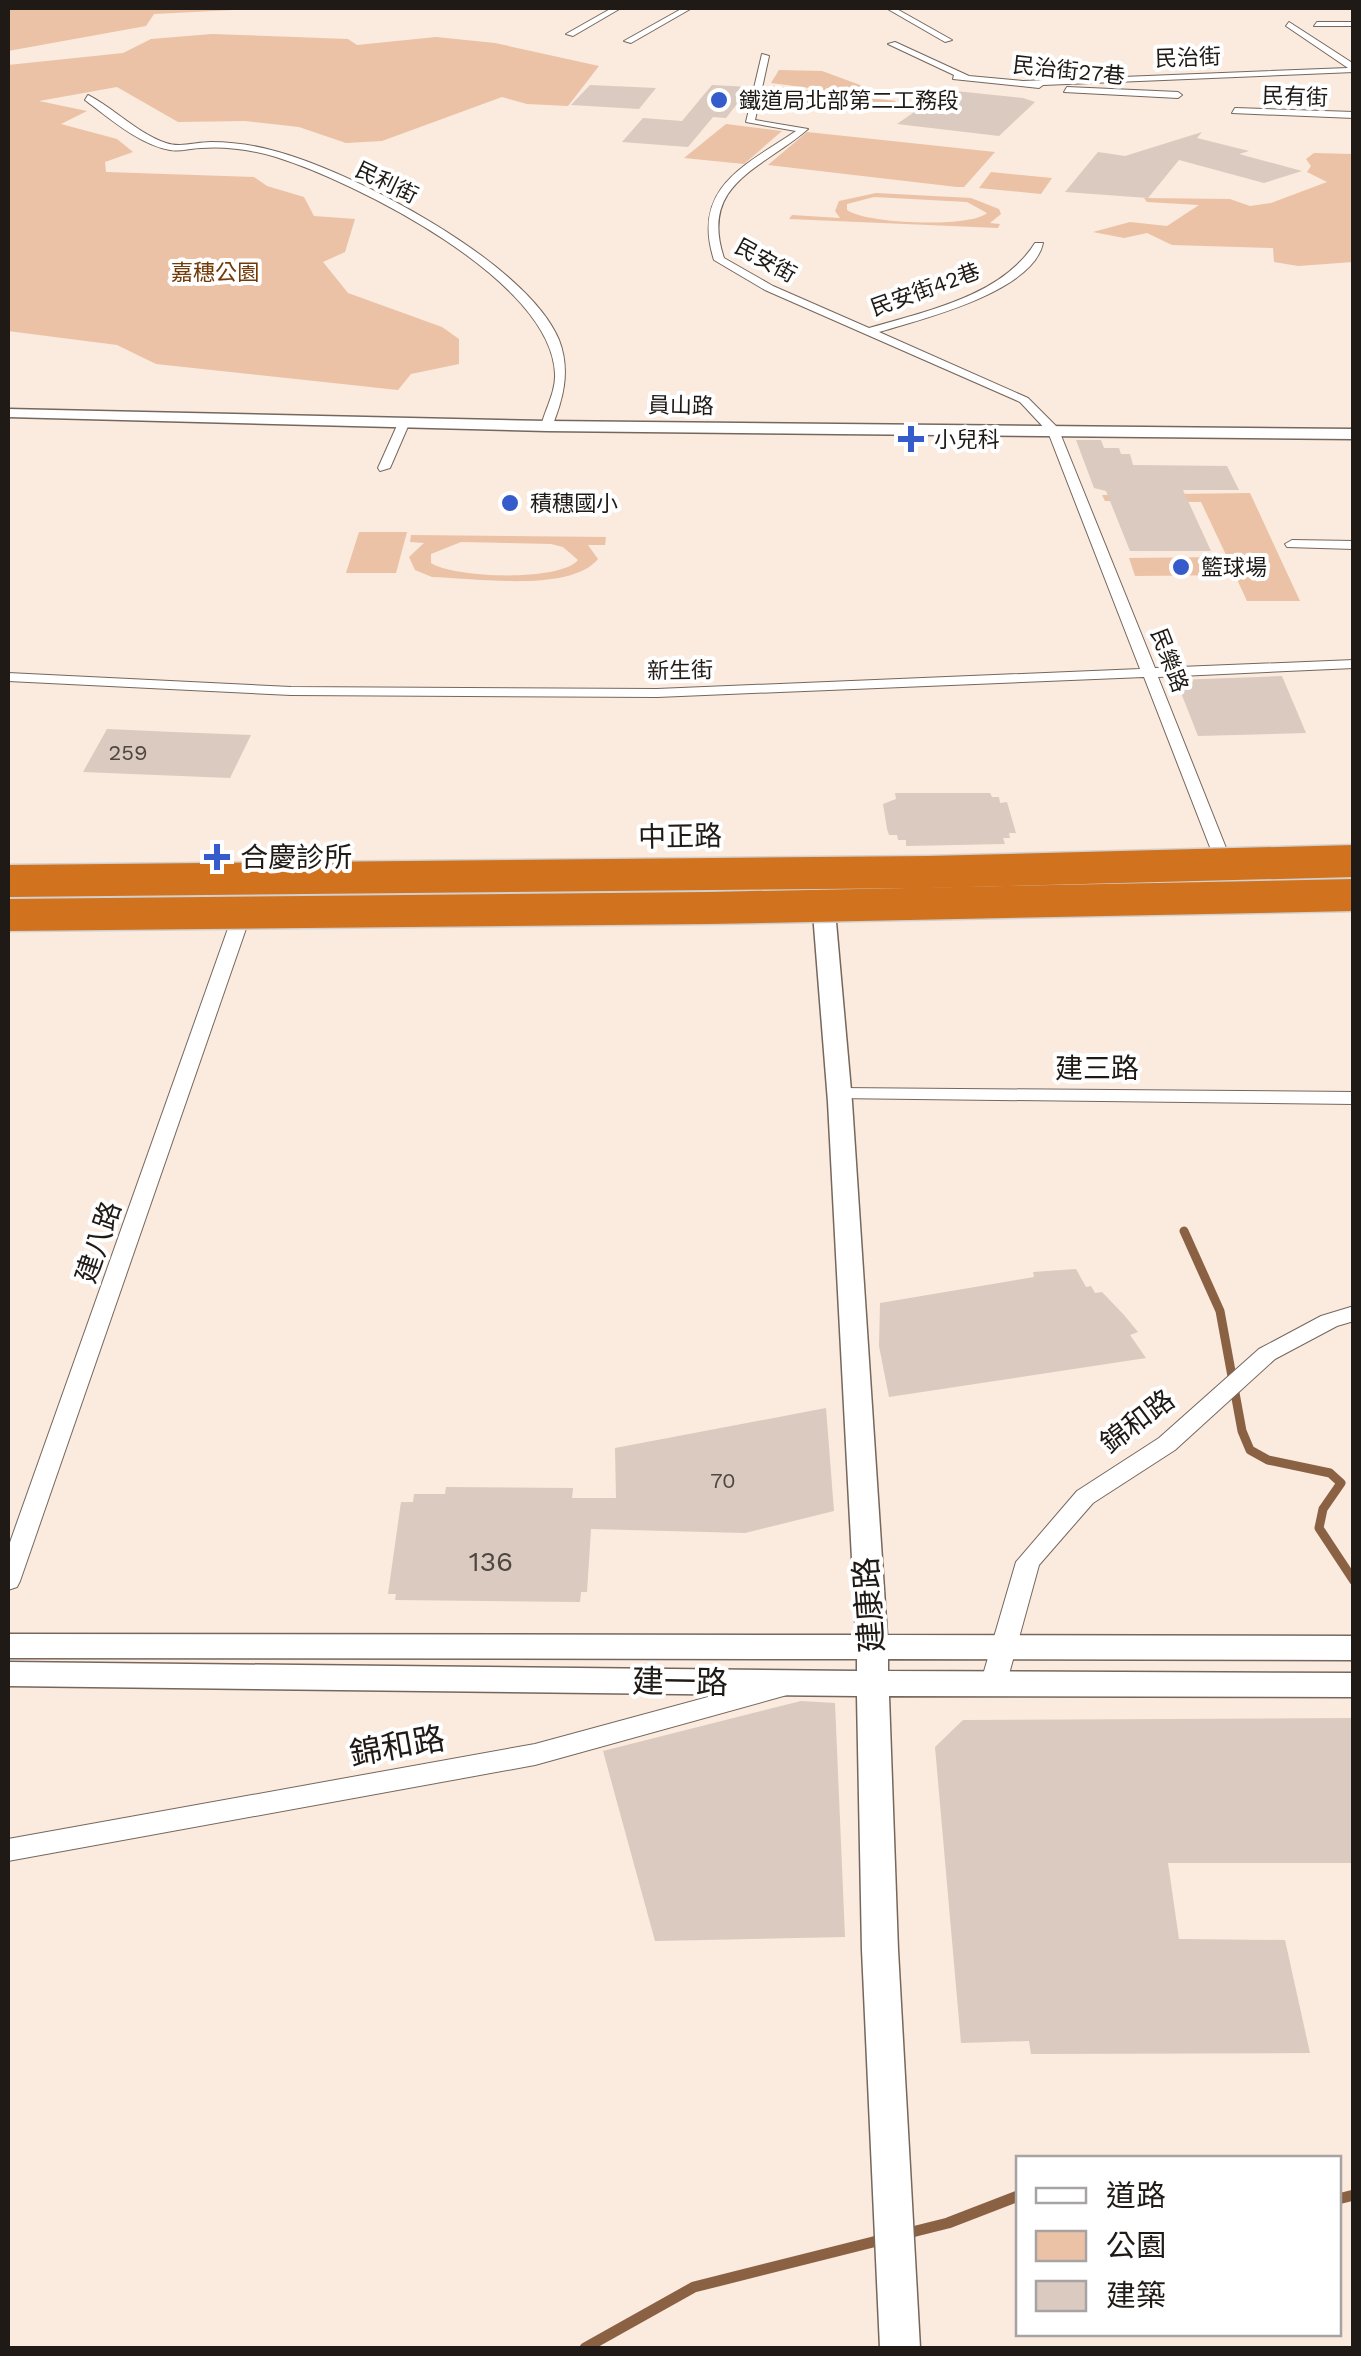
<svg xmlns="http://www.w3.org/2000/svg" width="1361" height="2356" viewBox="0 0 1361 2356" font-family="'Work Sans','Noto Sans TC',sans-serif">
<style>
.green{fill:#ebc2a5;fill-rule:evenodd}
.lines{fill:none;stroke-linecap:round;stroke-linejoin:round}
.stream-far1{stroke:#8b6144;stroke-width:9}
.stream{stroke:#8b6144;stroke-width:11}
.building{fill:#dacabf}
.minor-casing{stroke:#75675d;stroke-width:2}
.tertiary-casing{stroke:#75675d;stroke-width:3}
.secondary-casing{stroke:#75675d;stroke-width:2}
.minor{fill:#fff;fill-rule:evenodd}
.tertiary{fill:#fff;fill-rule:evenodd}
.secondary{fill:#fff;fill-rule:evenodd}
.motorway-bridge-casing{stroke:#d2d1d0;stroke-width:35;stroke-linecap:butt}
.motorway-bridge{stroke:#d0721e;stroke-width:32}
.poi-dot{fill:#365ccc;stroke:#fff;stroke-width:4}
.labels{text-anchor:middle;stroke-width:8;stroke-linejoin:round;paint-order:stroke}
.far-street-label{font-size:22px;fill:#201a16;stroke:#fff}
.far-poi-label{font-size:22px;fill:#201a16;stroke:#fff;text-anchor:start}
.far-park-label{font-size:22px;fill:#713a06;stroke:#fff}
.number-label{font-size:22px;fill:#4e4640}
.street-label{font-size:28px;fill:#201a16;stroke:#fff}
.poi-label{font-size:28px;fill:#201a16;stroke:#fff;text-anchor:start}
.near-number-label{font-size:28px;fill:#4e4640}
.near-street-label{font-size:32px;fill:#201a16;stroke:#fff}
</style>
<rect width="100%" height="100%" fill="#fbeade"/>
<g class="green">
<path d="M8,8H253L254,9L154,14L146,26L8,51Z"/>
<path d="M212,34L348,39L357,45L436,37L495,43L599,66L568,106L527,104L502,97L382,141L346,143L299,127L245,121L178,122L117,87L39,101L87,111L61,124L117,139L133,152L105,162L106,172L254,177L267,186L304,197L314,216L355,219L345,252L323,262L348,293L442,327L459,339V364L411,374L398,390L156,364L117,345L8,331V65L123,53L151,39Z"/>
<path d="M779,70L822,71L871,89L863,95L771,83Z"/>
<path d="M770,86L896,101L885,109L763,102Z"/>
<path d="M726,124L782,131L744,164L684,158Z"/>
<path d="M807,132L995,152L964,187H957L768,165Z"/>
<path d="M1314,153L1353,154V262L1298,266L1274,262L1273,248L1172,245L1147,233L1124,238L1093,232L1130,222L1167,226L1199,205L1147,202L1144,198L1230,199L1250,206L1271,203L1327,182L1307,172L1311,166L1306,159Z"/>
<path d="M991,172L1052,178L1041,194L979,188Z"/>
<path d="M876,193L971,198L999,209L1001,214L990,223L1000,224L998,228L789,219L792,215L840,218L835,211L839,201ZM874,197L967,202L987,213C971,228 866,224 847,210V204Z"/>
<path d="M1250,493L1300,601H1247L1235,575L1135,576L1129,558L1227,557L1201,502L1105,501L1102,495Z"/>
<path d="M359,532H407L396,573H346Z"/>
<path d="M411,535L606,537L605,545H588L598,559C570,593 474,578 432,577L415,570L409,557L424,543L410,542ZM461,542L551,544L563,547L578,560C560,582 454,578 431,563V554Z"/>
</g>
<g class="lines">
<path class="stream-far1" d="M1184,1231L1220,1311L1242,1431L1250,1450L1268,1460L1330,1473L1341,1483L1323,1509L1319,1528L1354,1581"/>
<g class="stream">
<path d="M1338,2199L1354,2195"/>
<path d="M904,2234L948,2223L1018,2196"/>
<path d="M585,2348L694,2287L881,2240"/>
</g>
</g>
<g class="building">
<path d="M590,85L656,88L639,109L571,105Z"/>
<path d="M712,85L750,87L726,118L713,117L688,147L622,142L643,118L682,121Z"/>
<path d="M946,90L1023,98L1035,102L999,136L897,124Z"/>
<path d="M1202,132L1197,138L1249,151L1239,154L1302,171L1264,183L1179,160L1148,198L1065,192L1098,152L1125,156Z"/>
<path d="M1076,440H1101L1104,448H1119L1121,454H1130L1133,465L1227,466L1239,490H1183L1211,551H1130L1106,491L1094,488Z"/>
<path d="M1282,676L1306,733L1198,736L1176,680Z"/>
<path d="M107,729L173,732L251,735L230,778L83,772Z"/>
<path d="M895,793H990L992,797H999L1000,803L1007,802L1016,833H1009L1010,838H1003L1005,844L906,846V840H898L897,835H889L887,829L883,804L896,799Z"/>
<path d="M1076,1269L1086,1287L1091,1286L1095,1293L1102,1292L1124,1315L1138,1332L1130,1335L1146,1358L889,1397L879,1346L880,1303L1034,1277L1033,1272Z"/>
<path d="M826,1408L834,1511L745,1533L591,1529L587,1592H581L580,1602L395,1600L396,1594H388L401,1502H413L414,1494H445L446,1487L573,1488L572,1498H616L615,1448Z"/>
<path d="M801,1701L835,1703L845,1937L655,1941L603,1751Z"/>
<path d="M1354,1718V1863H1168L1179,1939L1285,1940L1310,2053L1031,2054L1029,2041L961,2043L935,1747L963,1720Z"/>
</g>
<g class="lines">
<g class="minor-casing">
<g id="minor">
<path d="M612,8H621L573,36L566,34Z"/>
<path d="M683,8H692L631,43L624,41Z"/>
<path d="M886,8H895L952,40L945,42Z"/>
<path d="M1289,22L1354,64V72L1043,85L1039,88L953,79L954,75L888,44L895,42L969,76L1023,81L1348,68L1286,26Z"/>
<path d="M1317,22H1354V26H1314Z"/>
<path d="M762,54L769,56L755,120L808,129C762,169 699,183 724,258L773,286L869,328C926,311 1002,296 1035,243H1043C1033,292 922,319 879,332L1028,398L1058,428L1155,668L1354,660V668L1158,677L1236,873L1234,877L1228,878L1220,873L1144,677L657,697L291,695L8,681V673L291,687L657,689L1140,669L1048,432L1020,402L765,290L714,260C691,188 744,166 796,131L746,122Z"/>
<path d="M1067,87L1178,92L1182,95L1178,98L1064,92Z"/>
<path d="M88,95C115,109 137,133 166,143C180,148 196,142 211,142C231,142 252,145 271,150C351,170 527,262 559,340C571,371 563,400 551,429L541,426C545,410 556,391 555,374C552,280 356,182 276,157C252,150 226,146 201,148C191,148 180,152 170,150C140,145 109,118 85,100Z"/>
<path d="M1235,108L1354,112V118L1232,113Z"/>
<path d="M399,421L409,424L390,468L380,471L378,468Z"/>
<path d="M1292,540L1354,541V549L1287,547L1285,544Z"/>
<path d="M240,915L249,920L20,1581L17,1587L8,1590V1548L231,920Z"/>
<path d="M840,1088L1354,1092V1104L833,1098L830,1094Z"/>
<path d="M1354,1306V1321L1337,1326L1275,1359L1175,1450L1093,1503L1039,1565L1006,1685L1002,1692L993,1695L984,1692L980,1685L1016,1562L1077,1491L1159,1438L1259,1349L1321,1316Z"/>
<path d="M778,1678L787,1681L791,1688L787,1695L535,1765L8,1861V1839L535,1744Z"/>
</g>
</g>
<g class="tertiary-casing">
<g id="tertiary">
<path d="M8,409L547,421L1354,429V439L547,431L8,417Z"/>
<path d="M822,882L833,888L852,1102L887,1635L1354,1636V1660L888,1659V1671L1354,1673V1697L889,1696L898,1950L920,2348H880L862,1950L857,1696L8,1686V1662L857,1671V1659L8,1658V1634L856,1635L828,1102L811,888Z"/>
</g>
</g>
<g class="secondary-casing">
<path id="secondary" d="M1354,870V886L1227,890L1214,882L1227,874Z"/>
</g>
<use href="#minor" class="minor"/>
<use href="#tertiary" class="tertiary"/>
<use href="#secondary" class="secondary"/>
<g class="motorway-bridge-casing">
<g id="motorway-bridge">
<path d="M8,881L928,872L1354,861"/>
<path d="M8,915L708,908L1354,895"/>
</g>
</g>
<use href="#motorway-bridge" class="motorway-bridge"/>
</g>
<g class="poi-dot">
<circle cx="719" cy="100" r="10"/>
<path d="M906 424h10v10h10v10h-10v10h-10v-10h-10v-10h10z"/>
<circle cx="510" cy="503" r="10"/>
<circle cx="1181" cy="567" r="10"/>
<path d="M212 842h10v10h10v10h-10v10h-10v-10h-10v-10h10z"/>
</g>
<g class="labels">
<g class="far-street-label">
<text transform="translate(1188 57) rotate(-2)" y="8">民治街</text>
<text transform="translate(1069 70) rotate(6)" y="8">民治街27巷</text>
<text transform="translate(1295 96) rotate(2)" y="8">民有街</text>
<text transform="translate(387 182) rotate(26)" y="8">民利街</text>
<text transform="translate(766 260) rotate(29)" y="8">民安街</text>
<text transform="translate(925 289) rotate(-20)" y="8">民安街42巷</text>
<text transform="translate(681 405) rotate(1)" y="8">員山路</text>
<text transform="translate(1170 660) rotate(69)" y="8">民樂路</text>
<text transform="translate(680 670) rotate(-1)" y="8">新生街</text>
</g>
<g class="far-poi-label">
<text x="739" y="108">鐵道局北部第二工務段</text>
<text x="934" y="447">小兒科</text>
<text x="530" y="511">積穗國小</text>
<text x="1201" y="575">籃球場</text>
</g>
<g class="far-park-label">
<text x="215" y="280">嘉穗公園</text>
</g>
<g class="number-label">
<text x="128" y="760">259</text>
<text x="723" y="1488">70</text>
</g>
<g class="street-label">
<text transform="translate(680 836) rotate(-1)" y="10">中正路</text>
<text x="1097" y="1078">建三路</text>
<text transform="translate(98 1242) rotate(-71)" y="10">建八路</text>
<text transform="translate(1137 1421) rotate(-37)" y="10">錦和路</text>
</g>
<g class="poi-label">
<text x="240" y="867">合慶診所</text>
</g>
<g class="near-number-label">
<text x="491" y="1571">136</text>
</g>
<g class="near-street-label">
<text transform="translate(869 1605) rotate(-94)" y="11">建康路</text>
<text transform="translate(680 1682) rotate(1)" y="11">建一路</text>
<text transform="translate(397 1746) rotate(-10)" y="11">錦和路</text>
</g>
</g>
<rect width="1361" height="2356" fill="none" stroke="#201a16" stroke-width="20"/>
<rect x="1016" y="2156" width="325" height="180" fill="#ffffff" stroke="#a6a3a2" stroke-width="2.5"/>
<rect x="1036" y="2188" width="50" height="15" fill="#ffffff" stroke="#a6a3a2" stroke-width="2.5"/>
<text x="1106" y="2206" font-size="30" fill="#201a16">道路</text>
<rect x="1036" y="2231" width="50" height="30" fill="#ebc2a5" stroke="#a6a3a2" stroke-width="2.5"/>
<text x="1106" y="2256" font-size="30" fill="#201a16">公園</text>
<rect x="1036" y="2281" width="50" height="30" fill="#dacabf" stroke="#a6a3a2" stroke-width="2.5"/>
<text x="1106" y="2306" font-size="30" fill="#201a16">建築</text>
</svg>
